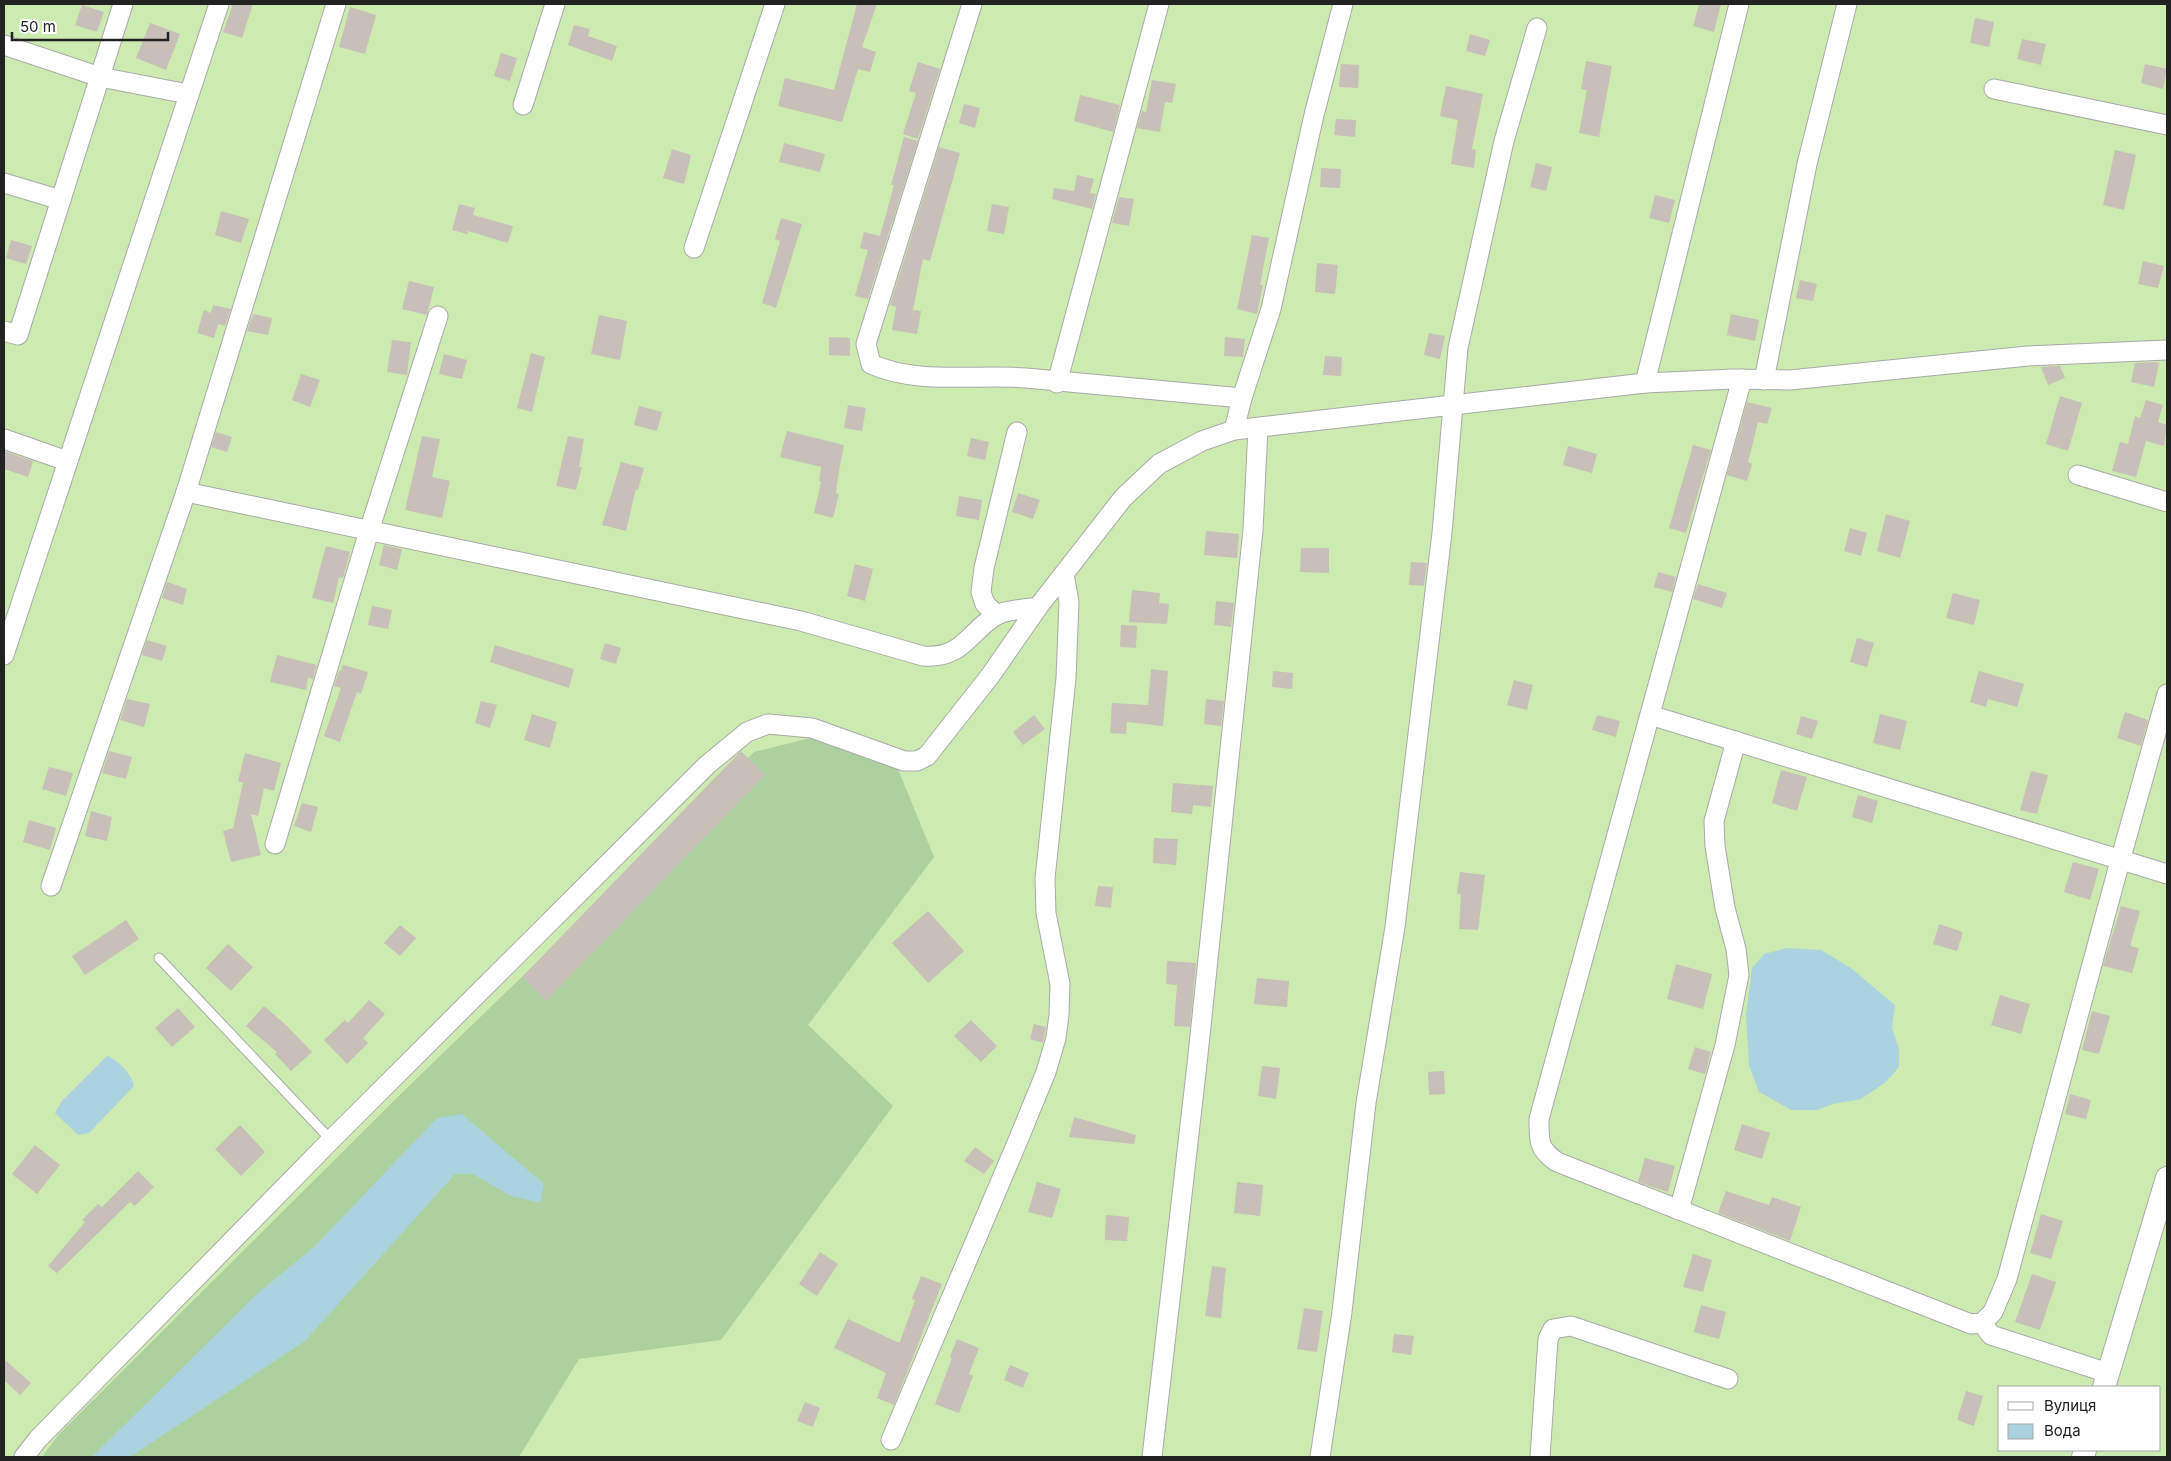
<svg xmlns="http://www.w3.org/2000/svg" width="2171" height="1461" viewBox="0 0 2171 1461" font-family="Inter,sans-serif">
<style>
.grass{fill:#cdebb0;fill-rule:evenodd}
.forest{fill:#add19e}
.water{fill:#aad3df}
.building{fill:#c7bfb8}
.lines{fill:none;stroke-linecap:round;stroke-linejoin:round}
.service-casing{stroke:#a9a9a9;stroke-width:11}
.minor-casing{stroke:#a9a9a9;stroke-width:21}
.tertiary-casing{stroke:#a9a9a9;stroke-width:24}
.service{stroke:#fff;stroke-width:9}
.minor{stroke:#fff;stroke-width:19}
.tertiary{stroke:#fff;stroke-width:22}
</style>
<rect width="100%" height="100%" fill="#f2efe9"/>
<path class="grass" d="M4,4H2167V1457H4ZM2000,1387H2160V1450H2000Z"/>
<path class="forest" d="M811,738L893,757L934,857L808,1025L893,1106L721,1340L579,1359L519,1457H42L60,1433L410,1085L754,752Z"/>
<g class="water">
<path d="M1786,948L1821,950L1851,968L1895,1005L1892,1028L1899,1049V1067L1886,1082L1861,1099L1833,1104L1817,1110H1791L1759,1092L1749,1066L1746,1015L1752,968L1764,954Z"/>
<path d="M107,1056C118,1059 132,1075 134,1086L89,1133L78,1135L55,1113L61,1102Z"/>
<path d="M462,1114L544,1184L540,1203L511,1196L473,1174H455L305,1341L130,1457H92L258,1293L315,1246L437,1118Z"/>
</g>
<g class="building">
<path d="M233,4H253L242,38L223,32Z"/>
<path d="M857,4H877L862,47L876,52L870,72L858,69L842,122L778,106L785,78L834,90Z"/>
<path d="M1699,4H1721L1714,32L1693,26Z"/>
<path d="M82,5L104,12L97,32L75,25Z"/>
<path d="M350,7L376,15L365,54L339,47Z"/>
<path d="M1975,18L1994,22L1989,47L1970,43Z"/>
<path d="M150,23L180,34L166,70L136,58Z"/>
<path d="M574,25L590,29L588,36L617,46L612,61L568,45Z"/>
<path d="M1470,34L1490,40L1485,56L1466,51Z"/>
<path d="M2022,39L2046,44L2041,65L2017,59Z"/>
<path d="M501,53L517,58L510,81L494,76Z"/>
<path d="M1586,61L1612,66L1599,137L1579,133L1587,90L1581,89Z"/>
<path d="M918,62L940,69L918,139L903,134L916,93L909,91Z"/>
<path d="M1341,64L1359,65L1358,88L1339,87Z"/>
<path d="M2145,64L2167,69L2163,89L2141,83Z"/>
<path d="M1152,80L1176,84L1172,103L1165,102L1160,132L1137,128L1142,111L1146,112Z"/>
<path d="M1446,86L1483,94L1472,149L1476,150L1474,168L1451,164L1458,120L1440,116Z"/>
<path d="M1080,95L1120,105L1113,132L1074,121Z"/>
<path d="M964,104L980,108L975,128L959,123Z"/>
<path d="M1336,119L1356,120L1355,137L1334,135Z"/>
<path d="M904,137L918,141L868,299L855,296L868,250L860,248L864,232L880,236L894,185H891Z"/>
<path d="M784,143L825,154L820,172L779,162Z"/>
<path d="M939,147L960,153L930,261L923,259L913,310L921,311L917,334L892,330L896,307L890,305Z"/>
<path d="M672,149L691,155L684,184L663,178Z"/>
<path d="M2115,150L2136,155L2124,210L2103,205Z"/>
<path d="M1536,163L1552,167L1546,191L1530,187Z"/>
<path d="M1321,168L1341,169L1340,188L1320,187Z"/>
<path d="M1077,175L1094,179L1090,193L1096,194L1092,209L1052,199L1054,188L1074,191Z"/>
<path d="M1655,195L1675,200L1669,223L1649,218Z"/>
<path d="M1119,197L1134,199L1129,226L1112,223Z"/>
<path d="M459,204L475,208L473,215L513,226L508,243L468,231L467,234L452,230Z"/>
<path d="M992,204L1009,207L1004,234L987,231Z"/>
<path d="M221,211L249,219L241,243L215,235Z"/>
<path d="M781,218L802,224L776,308L762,303L780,241L775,239Z"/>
<path d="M1252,235L1269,238L1260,285H1263L1257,314L1237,309Z"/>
<path d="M11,240L32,246L26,264L6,258Z"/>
<path d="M2143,261L2164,266L2158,288L2138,284Z"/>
<path d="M1317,263L1338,265L1335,294L1315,292Z"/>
<path d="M1800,280L1817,284L1813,301L1796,298Z"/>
<path d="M409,281L434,287L427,315L402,309Z"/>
<path d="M213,305L231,309L225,326L218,324L214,338L197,333L204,310L211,313Z"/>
<path d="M253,314L272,318L268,335L247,331Z"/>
<path d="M1731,314L1759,320L1755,341L1727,335Z"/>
<path d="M599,315L627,321L620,360L591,354Z"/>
<path d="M1429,333L1445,336L1440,359L1424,355Z"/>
<path d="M829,337L850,338V356L829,355Z"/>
<path d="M1225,337L1245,339L1243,357L1224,356Z"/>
<path d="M392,340L411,342L407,375L387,372Z"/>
<path d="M531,353L545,357L532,412L517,408Z"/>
<path d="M444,354L467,360L462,379L439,374Z"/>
<path d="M1325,356L1342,357L1341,376L1323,375Z"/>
<path d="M2155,362L2159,363L2154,387L2131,382L2135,363Z"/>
<path d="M2060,366L2065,378L2048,385L2041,367Z"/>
<path d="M301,374L320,380L310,407L292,400Z"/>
<path d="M2060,396L2082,403L2068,451L2046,444Z"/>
<path d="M2146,400L2163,405L2158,422L2167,425L2164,446L2146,441L2136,477L2112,471L2120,442L2128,444L2135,416L2140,418Z"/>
<path d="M1747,402L1772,408L1767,424L1758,422L1748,462L1752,464L1747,481L1727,475Z"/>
<path d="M848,405L866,408L862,431L844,428Z"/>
<path d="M639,406L662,412L657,431L634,425Z"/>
<path d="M787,431L844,445L838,477L836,493L839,494L833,518L814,513L821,482L819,481L821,467L780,457Z"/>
<path d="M216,432L232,437L227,452L211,447Z"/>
<path d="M422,436L440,439L432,477L450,481L442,518L405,510Z"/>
<path d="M568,436L584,439L579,467H582L576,490L556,486Z"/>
<path d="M971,438L989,442L985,460L967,456Z"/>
<path d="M1693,445L1711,450L1686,533L1669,528Z"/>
<path d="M1568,446L1597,454L1592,473L1563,465Z"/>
<path d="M4,451L33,461L28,477L4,469Z"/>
<path d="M621,462L644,468L638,490L636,489L626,531L602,525Z"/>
<path d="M1018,493L1040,500L1033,519L1012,512Z"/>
<path d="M959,496L982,500L979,520L956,516Z"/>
<path d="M1886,514L1910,521L1900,558L1877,551Z"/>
<path d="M1850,528L1867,533L1861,556L1844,551Z"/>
<path d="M1206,531L1239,534L1237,558L1204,555Z"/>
<path d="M384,545L402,549L397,570L379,565Z"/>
<path d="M326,546L350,552L343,578L339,577L333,603L312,598Z"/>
<path d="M1301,548H1329V573L1300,572Z"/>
<path d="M1411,562L1427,563L1424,586L1409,585Z"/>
<path d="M855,564L873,569L865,601L847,596Z"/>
<path d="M1658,572L1676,577L1672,592L1654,587Z"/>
<path d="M167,582L187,589L183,605L162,598Z"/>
<path d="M1698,584L1727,593L1722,608L1693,599Z"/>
<path d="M1132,590L1160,593L1159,603L1169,604L1167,624L1129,622Z"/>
<path d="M1953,593L1980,600L1974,625L1946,618Z"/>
<path d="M1216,601L1234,603L1231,627L1214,625Z"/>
<path d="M372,606L392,610L388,629L368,625Z"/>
<path d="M1121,625L1137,626L1136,648L1120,647Z"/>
<path d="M1857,638L1874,643L1867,667L1850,662Z"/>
<path d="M147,640L167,646L162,661L142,655Z"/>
<path d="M605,643L621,648L616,664L600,659Z"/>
<path d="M495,645L574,669L569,688L490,662Z"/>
<path d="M277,655L317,665L313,679L308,678L306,690L270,682Z"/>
<path d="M343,665L368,672L361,694L357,692L340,742L324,736L341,688L334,686L339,671H341Z"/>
<path d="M1151,669L1168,671L1163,726L1127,722L1126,734L1110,733L1112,703L1148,705Z"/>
<path d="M1273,671L1293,673L1292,689L1272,687Z"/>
<path d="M1979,671L2024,684L2017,707L1988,699L1986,707L1970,702Z"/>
<path d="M1514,680L1533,685L1527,710L1507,705Z"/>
<path d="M127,699L150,704L144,727L120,720Z"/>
<path d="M1206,699L1224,701L1221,726L1204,724Z"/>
<path d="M481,701L497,705L490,728L475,723Z"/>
<path d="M2125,712L2148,720L2141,746L2117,738Z"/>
<path d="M532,714L557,722L550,748L524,740Z"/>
<path d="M1880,714L1907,721L1900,750L1873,743Z"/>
<path d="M1034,715L1045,729L1023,745L1013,732Z"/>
<path d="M1597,715L1620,721L1616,737L1592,730Z"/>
<path d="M1801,716L1818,721L1812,739L1796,734Z"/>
<path d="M109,751L132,757L126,779L102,773Z"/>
<path d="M741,751L765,775L546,1001L522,977Z"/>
<path d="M245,753L281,763L274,791L264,788L258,816L251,814L261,855L231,862L223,831L233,828L243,783L238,781Z"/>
<path d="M49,767L73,773L66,796L42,789Z"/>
<path d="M1781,770L1807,777L1797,811L1772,803Z"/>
<path d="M2031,771L2048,775L2037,814L2020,810Z"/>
<path d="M1173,783L1213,786L1211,807L1193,805L1192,814L1171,812Z"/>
<path d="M1858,795L1878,801L1872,823L1852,817Z"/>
<path d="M302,803L318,807L311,832L294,826Z"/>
<path d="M91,811L112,817L107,841L85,836Z"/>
<path d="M29,820L56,828L50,850L23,842Z"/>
<path d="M1154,838L1178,839L1176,865L1153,863Z"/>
<path d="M2073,862L2099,869L2090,900L2064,892Z"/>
<path d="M1460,872L1485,875L1478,930L1459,929L1461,894H1457Z"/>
<path d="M1098,886L1113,887L1111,908L1095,906Z"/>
<path d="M2121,906L2140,911L2130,946L2139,948L2132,973L2103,966Z"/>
<path d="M928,911L964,951L928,983L892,943Z"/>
<path d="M126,920L139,939L85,975L72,956Z"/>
<path d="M1939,924L1963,932L1957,951L1933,944Z"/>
<path d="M400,925L416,938L400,956L384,943Z"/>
<path d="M228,944L253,967L231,991L206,968Z"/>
<path d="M1167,961L1196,963L1190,1027L1174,1026L1177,985L1166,984Z"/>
<path d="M1676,964L1712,974L1703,1009L1667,999Z"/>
<path d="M1257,978L1289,981L1287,1007L1254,1004Z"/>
<path d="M2000,995L2030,1004L2021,1034L1991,1025Z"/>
<path d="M369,1000L385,1014L363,1038L368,1043L347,1064L324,1040L345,1020L348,1023Z"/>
<path d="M264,1006L286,1025L312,1052L291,1071L275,1054L277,1052L246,1026Z"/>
<path d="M178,1008L195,1027L172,1047L155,1028Z"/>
<path d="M2092,1011L2110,1016L2099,1054L2082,1050Z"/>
<path d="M971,1020L997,1046L981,1062L954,1036Z"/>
<path d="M1034,1024L1046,1027L1043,1043L1030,1039Z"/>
<path d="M1695,1047L1711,1052L1705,1074L1688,1069Z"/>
<path d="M1262,1066L1280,1068L1276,1099L1258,1096Z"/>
<path d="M1444,1071L1445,1094L1429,1095L1428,1072Z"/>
<path d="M2070,1094L2091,1100L2086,1119L2065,1114Z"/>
<path d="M1074,1117L1136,1135L1134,1144L1069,1137Z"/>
<path d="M1742,1124L1770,1133L1762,1159L1734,1150Z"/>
<path d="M240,1125L265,1152L241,1176L215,1149Z"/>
<path d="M35,1145L60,1165L37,1194L12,1174Z"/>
<path d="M975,1147L994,1161L984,1174L964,1161Z"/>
<path d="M1645,1158L1675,1166L1668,1192L1638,1182Z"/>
<path d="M138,1171L154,1187L135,1206L130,1202L57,1273L48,1266L85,1222L82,1220L98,1204L102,1207Z"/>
<path d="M1037,1182L1061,1189L1052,1218L1028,1212Z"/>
<path d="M1237,1182L1263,1185L1260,1216L1234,1213Z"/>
<path d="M1726,1191L1769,1205L1772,1197L1801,1207L1790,1241L1718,1213Z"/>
<path d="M2041,1214L2063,1221L2051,1259L2030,1253Z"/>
<path d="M1106,1215L1129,1217L1127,1241L1105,1240Z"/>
<path d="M820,1252L838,1264L817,1296L799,1284Z"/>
<path d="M1693,1254L1712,1260L1703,1292L1683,1287Z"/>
<path d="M1212,1266L1226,1268L1221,1318L1205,1316Z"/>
<path d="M2032,1274L2056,1282L2040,1330L2015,1322Z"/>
<path d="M921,1276L942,1284L894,1405L877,1398L886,1373L834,1348L848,1319L897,1342H900L915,1300L912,1299Z"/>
<path d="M1701,1305L1726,1312L1719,1339L1694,1332Z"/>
<path d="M1304,1308L1323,1311L1317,1352L1297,1349Z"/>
<path d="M1394,1334L1414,1336L1411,1355L1392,1352Z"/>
<path d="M957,1339L979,1348L969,1374L973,1376L959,1413L935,1404L952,1358L950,1357Z"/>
<path d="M4,1359L31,1383L20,1395L4,1380Z"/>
<path d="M1010,1365L1029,1373L1023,1388L1004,1380Z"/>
<path d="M1966,1391L1983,1396L1974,1426L1957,1420Z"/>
<path d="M805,1402L820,1408L813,1427L797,1421Z"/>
</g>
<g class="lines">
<g class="service-casing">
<path id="service" d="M159,958L331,1140"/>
</g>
<g class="minor-casing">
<g id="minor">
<path d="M972,4L866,344L871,364C917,385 976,374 1026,378C1098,385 1170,392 1242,398"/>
<path d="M4,45L100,77L188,94"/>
<path d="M1994,89L2167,125"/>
<path d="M523,105L555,4"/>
<path d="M4,183L61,200"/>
<path d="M694,248L775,4"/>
<path d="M4,331L18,335L123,4"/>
<path d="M1742,379L1539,1119C1539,1141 1538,1149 1557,1162L1971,1324L1982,1323L1993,1312L2007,1279L2120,861L2167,694"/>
<path d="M1764,380L1807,164L1847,4"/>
<path d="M1057,383L1159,4"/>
<path d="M1645,383L1739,4"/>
<path d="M1234,430L1242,398L1271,309L1314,115L1343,4"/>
<path d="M4,439L67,461"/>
<path d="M2078,475L2167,502"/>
<path d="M186,492L801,621L923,656C962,659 968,633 995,616C1004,610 1027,609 1038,607"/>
<path d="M997,615L985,604L981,592L984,568L1017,432"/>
<path d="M4,655L219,4"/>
<path d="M1650,715L2167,874"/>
<path d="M275,844L369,531L438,316"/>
<path d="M51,886L186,492L336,4"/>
<path d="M1679,1210L1725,1045L1739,975L1736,949L1725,908L1715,846L1714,821L1736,741"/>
<path d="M1982,1323L1991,1335L2108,1373"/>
<path d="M891,1440L1019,1138L1046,1072L1056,1038L1059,1015L1060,984L1046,913L1045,879L1066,678L1069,602L1064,574"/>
<path d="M24,1457L38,1439L331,1140L707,765L747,732L768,724L812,728L904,761H917L927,756L990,676L1038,607L1123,498L1159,464L1202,441L1234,430L1645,383L1733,379L1790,380L2028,356L2167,350"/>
<path d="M1152,1457L1197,1064L1253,530L1258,428"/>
<path d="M1320,1457L1342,1312L1366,1103L1395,927L1442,533L1458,348L1504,141L1537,28"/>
<path d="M1540,1457L1548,1339L1553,1329L1571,1326L1728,1379"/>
</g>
</g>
<g class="tertiary-casing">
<g id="tertiary">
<path d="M2104,1387L2167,1178"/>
<path d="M2083,1457L2085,1450"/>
</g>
</g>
<use href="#service" class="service"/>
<use href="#minor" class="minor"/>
<use href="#tertiary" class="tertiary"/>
</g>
<rect width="2171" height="1461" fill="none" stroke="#222222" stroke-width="10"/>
<rect x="1998" y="1386" width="162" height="65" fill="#ffffff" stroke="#a7a7a7"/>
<rect x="2008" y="1402" width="25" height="8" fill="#ffffff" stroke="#a7a7a7"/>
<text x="2044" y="1411" font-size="15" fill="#222222">Вулиця</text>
<rect x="2008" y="1424" width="25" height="15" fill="#aad3df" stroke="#a7a7a7"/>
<text x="2044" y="1436" font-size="15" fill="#222222">Вода</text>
<path d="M12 32v8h156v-8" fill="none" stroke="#222222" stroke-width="2.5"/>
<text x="20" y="32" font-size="15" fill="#222222" stroke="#ffffff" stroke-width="4" paint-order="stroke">50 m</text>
</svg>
